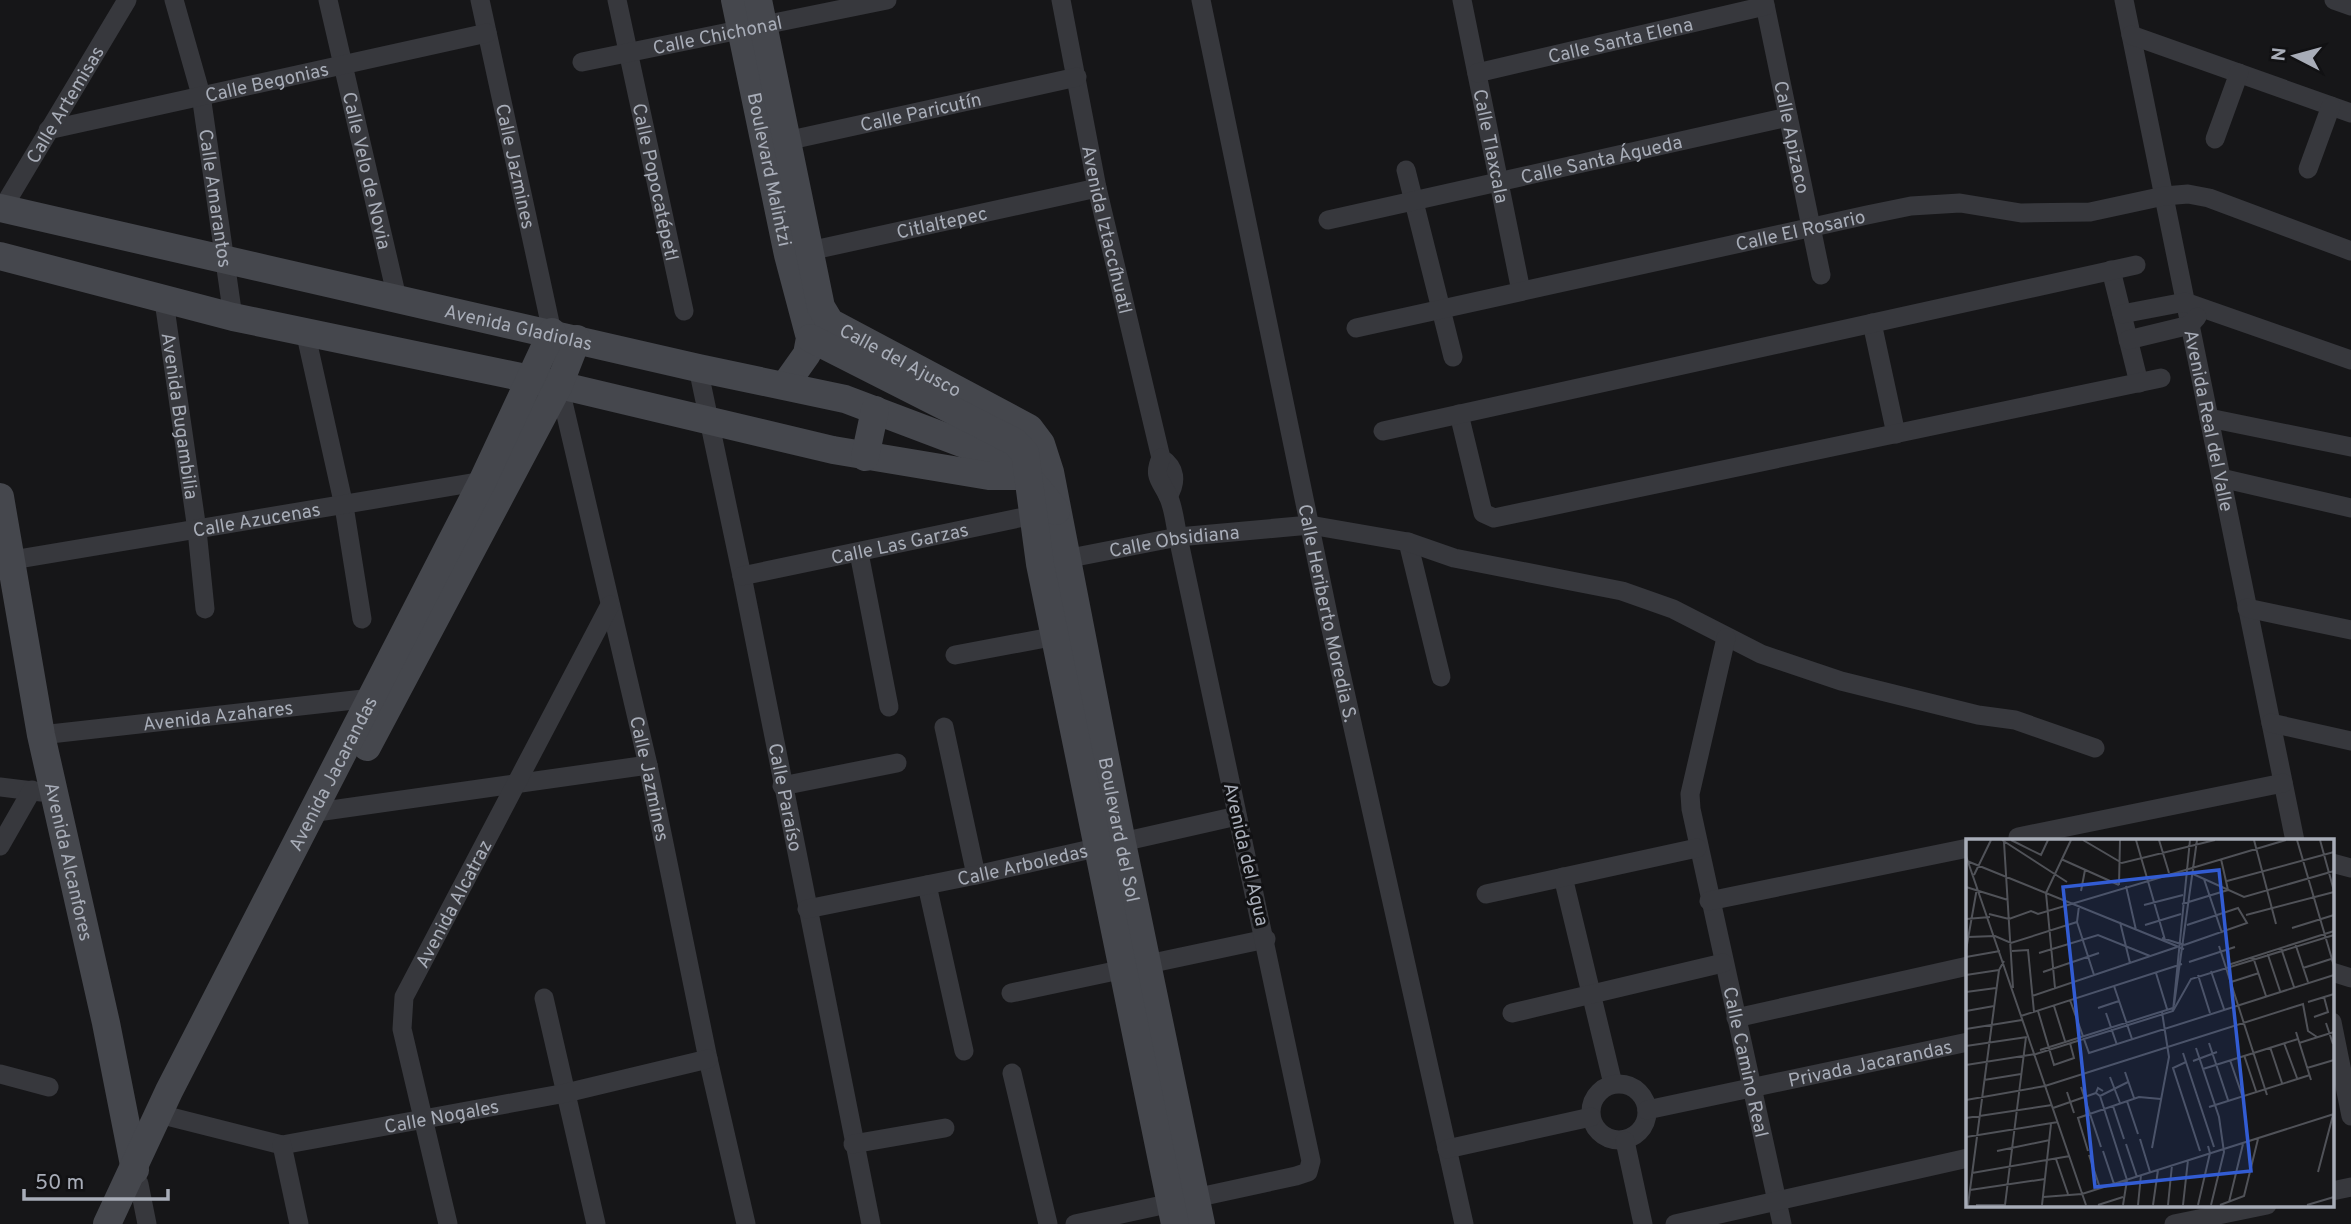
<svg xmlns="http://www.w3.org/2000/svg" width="2351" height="1224" viewBox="0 0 2351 1224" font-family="Overpass,sans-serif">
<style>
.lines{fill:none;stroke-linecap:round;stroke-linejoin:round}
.street{stroke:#37383d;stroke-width:19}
.secondary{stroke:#45474d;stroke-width:28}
.labels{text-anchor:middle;stroke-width:6;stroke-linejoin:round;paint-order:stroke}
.street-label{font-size:19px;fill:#a8adb8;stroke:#111113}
.inset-road{fill:none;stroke:#505258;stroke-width:2}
.view{fill:#325cd3;fill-opacity:0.15;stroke:#325cd3;stroke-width:3.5}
.inset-edge{fill:none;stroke:#a8adb8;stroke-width:3.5}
</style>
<rect width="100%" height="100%" fill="#161618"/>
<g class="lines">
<g class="street">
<path id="s1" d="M174,0L201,95L233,317"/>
<path id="s2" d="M328,0L397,298"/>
<path id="s3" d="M480,0L552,332"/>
<path id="s4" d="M617,0L684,311"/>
<path id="s5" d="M1061,0L1097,188L1161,458C1176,468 1177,482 1168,496"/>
<path id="s6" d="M1201,0L1331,629L1464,1224"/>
<path id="s7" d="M1462,0L1521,291"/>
<path id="s8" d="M1764,0L1821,275"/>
<path id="s9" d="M2124,0L2295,841"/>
<path d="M2334,0L2351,6"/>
<path d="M2131,35L2351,113"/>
<path id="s10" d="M582,62L887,0"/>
<path id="s11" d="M1477,73L1765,6"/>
<path id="s12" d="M48,130L487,33"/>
<path d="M2215,139L2239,73"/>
<path id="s13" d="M777,143L1077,77"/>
<path d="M2308,169L2331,106"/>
<path d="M1406,170L1453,357"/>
<path id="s14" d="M2,209L127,0"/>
<path id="s15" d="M1328,220L1788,117"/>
<path id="s16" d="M800,253L1097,188"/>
<path d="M2111,270L2139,383"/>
<path id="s17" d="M164,301L197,530L205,609"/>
<path d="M2122,314L2185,302L2351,360"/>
<path d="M1872,323L1896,434"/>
<path id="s18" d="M1356,328L1867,215L1911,206L1960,203L2021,213L2090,212L2164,196L2188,194L2209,198L2351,251"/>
<path d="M305,331L344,506L362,619"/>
<path d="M2128,340L2190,325L2197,317"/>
<path id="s19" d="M698,368L742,576L871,1224"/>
<path id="s20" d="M559,385L648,765L708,1059L746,1224"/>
<path d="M1459,414L1483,513L1494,518L2161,378"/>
<path d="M2209,418L2351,447"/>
<path d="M1383,431L2136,265"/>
<path d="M2221,478L2351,508"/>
<path d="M1408,542L1441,677"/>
<path d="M859,553L889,707"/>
<path id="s21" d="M1055,561L1178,537L1310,525L1408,542L1454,558L1622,591L1673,609L1761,654L1841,681L1978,715L2015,720L2095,748"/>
<path id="s22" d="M1,562L489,480"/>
<path id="s23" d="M742,576L1043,513"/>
<path d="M2247,608L2351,630"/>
<path id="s24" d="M1726,638L1690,794L1691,809L1782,1224"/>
<path d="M955,655L1067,634"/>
<path d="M2271,723L2351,741"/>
<path d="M944,727L976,875"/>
<path id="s25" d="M41,735L381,697"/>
<path d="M782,786L897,763"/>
<path d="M0,787L41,792"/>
<path d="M310,813L648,765"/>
<path d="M2018,837L2283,783"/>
<path d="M0,846L32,790"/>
<path d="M2332,863L2351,868"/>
<path d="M1563,877L1613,1084"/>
<path d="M927,885L964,1051"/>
<path d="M1486,894L1697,848"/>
<path d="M1709,901L1968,848"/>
<path id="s26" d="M807,909L976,875L1237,816"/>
<path d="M2332,972L2351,978"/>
<path d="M1011,993L1266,939"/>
<path d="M544,998L596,1224"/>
<path d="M1512,1013L1723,963"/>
<path d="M1736,1018L1968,966"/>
<path d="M2332,1022L2351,1116"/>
<path d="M1012,1073L1048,1224"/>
<path d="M0,1074L49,1087"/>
<circle cx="1619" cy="1112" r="28"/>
<path id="s27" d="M1647,1110L1968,1042"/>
<path id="s28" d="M159,1114L282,1145L566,1093L708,1059"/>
<path d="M1625,1141L1643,1224"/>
<path d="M853,1144L945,1128"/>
<path d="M282,1145L299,1224"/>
<path d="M1447,1149L1591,1117"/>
<path d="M139,1184L147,1224"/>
<path d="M2332,1191L2351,1187"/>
<path id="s29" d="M448,1224L402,1029L404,997L610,605"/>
<path d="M1075,1224L1296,1176L1308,1172L1311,1161L1178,537C1175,524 1174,510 1169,498C1162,481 1152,478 1161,458"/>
<path d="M1675,1224L1968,1158"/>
<path d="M2174,1224L2267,1205"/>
</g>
<g class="secondary">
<path id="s30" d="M735,0L788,255L810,338L807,354L785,385"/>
<path id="s31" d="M758,0L821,307L830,322L1029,428L1041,444L1050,472L1122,843L1201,1224"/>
<path id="s32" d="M0,208L698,368L845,399L993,455L1027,476L1056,511"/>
<path d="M0,256L233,317L559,385L833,450L989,476H1026"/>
<path d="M810,338L1015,442L1025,453L1040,564L1175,1224"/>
<path d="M865,457L875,410"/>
<path id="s33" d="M0,497L41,735L106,1023L135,1170"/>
<path d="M367,747L559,385L577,339"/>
<path id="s34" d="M107,1224L169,1091L483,480L552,332"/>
</g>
</g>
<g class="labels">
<g class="street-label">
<text dy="7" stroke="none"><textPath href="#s10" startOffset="138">Calle Chichonal</textPath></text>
<text dy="7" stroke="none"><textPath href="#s11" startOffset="147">Calle Santa Elena</textPath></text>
<text dy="7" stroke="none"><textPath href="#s12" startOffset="224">Calle Begonias</textPath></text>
<text dy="7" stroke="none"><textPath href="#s14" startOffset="122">Calle Artemisas</textPath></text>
<text dy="7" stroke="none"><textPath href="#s13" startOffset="147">Calle Paricutín</textPath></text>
<text dy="7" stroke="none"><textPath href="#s8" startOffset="140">Calle Apizaco</textPath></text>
<text dy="7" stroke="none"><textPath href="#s7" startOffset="149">Calle Tlaxcala</textPath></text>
<text dy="7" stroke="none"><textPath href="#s15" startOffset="280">Calle Santa Águeda</textPath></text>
<text dy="7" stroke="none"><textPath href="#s3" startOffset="170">Calle Jazmines</textPath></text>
<text dy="7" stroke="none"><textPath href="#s30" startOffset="173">Boulevard Malintzi</textPath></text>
<text dy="7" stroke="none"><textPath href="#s2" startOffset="175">Calle Velo de Novia</textPath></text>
<text dy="7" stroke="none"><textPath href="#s4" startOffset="186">Calle Popocatépetl</textPath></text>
<text dy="7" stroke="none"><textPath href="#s1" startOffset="203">Calle Amarantos</textPath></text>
<text dy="7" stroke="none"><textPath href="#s16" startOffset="145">Citlaltepec</textPath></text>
<text dy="7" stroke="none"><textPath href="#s5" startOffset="234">Avenida Iztaccíhuatl</textPath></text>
<text dy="7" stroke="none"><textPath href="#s18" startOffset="455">Calle El Rosario</textPath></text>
<text dy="7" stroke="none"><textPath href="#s32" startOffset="532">Avenida Gladiolas</textPath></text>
<text dy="7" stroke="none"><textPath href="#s31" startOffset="411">Calle del Ajusco</textPath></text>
<text dy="7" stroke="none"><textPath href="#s17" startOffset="116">Avenida Bugambilia</textPath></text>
<text dy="7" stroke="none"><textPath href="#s9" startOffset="429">Avenida Real del Valle</textPath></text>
<text dy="7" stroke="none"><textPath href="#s22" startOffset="259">Calle Azucenas</textPath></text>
<text dy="7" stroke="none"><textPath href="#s21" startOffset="121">Calle Obsidiana</textPath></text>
<text dy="7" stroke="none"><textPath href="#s23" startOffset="161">Calle Las Garzas</textPath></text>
<text dy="7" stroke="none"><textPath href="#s6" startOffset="626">Calle Heriberto Moredia S.</textPath></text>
<text dy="7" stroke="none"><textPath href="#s25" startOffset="178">Avenida Azahares</textPath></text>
<text dy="7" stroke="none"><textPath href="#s34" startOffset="504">Avenida Jacarandas</textPath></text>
<text dy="7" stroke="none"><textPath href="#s20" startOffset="404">Calle Jazmines</textPath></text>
<text dy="7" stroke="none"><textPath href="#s19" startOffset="438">Calle Paraíso</textPath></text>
<text dy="7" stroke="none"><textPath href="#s31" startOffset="970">Boulevard del Sol</textPath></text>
<text transform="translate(1247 854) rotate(77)" y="7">Avenida del Agua</text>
<text dy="7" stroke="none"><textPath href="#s33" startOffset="371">Avenida Alcanfores</textPath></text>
<text dy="7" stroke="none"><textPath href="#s26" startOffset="220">Calle Arboledas</textPath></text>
<text dy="7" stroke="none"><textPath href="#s29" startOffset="338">Avenida Alcatraz</textPath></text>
<text dy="7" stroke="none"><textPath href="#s24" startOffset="434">Calle Camino Real</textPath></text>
<text dy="7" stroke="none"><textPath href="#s27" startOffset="228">Privada Jacarandas</textPath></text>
<text dy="7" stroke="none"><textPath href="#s28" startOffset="289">Calle Nogales</textPath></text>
</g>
</g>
<g transform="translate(1966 839)">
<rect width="368" height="368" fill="#161618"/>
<path class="inset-road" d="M36,1L101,43M45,1L75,16L82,1M117,1L156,24L249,1M170,1L199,101M193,1L203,34M288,1L310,85M331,1L368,127M354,1L368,52M38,3L47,149M0,17L120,366M95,20L153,46M1,22L218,110M227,35L278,58L368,32M8,36L25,1M238,40L256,94M261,42L368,13M153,46L154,1M160,47L170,91M0,48L42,61M115,52L119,31M216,65L262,51L255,20M178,66L217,56M113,67L111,83L128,136M23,75L43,80L65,72L72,75L320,1M280,76L368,53M0,80L24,78M154,83L164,124M179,86L215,75M326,89L368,76M2,98L29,97L45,104L111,83M196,99L218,106M329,104L342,143M218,106L281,84L272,69L221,86M253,107L301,256M315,109L328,148M0,111L11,49M46,112L62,111L68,173M301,113L314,152M73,114L132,96L184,117M0,118L34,112M287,118L300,157M223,123L269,108M262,126L368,92M337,129L365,120M245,132L258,170M77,133L133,114M190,134L201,170M0,136L33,131M232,136L244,174M265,143L293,134M148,147L166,200M89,149L80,54L105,1M0,153L30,149M66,157L211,108M104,161L123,214L368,136M342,163L368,155M208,166L231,1M88,167L99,202M132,169L153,162M0,172L28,167M72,172L88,226L108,219L104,204M207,172L224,1M140,174L151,206M55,177L216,125M348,178L362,173L358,158M360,184L367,205M0,190L56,181M330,193L345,241M243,204L262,261M318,204L331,239M333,204L368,193M0,207L61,198M304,208L316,244M230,209L253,278L258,313L245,366M74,211L207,169M217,214L248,308M278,216L290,252M264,221L276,256M227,222L251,213M220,223L207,229L234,312M0,226L70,215L207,172L225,140L368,96M341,229L368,221M237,230L332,200M159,233L168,259M144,238L154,264M18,241L55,235M115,248L135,308M137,252L132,249L130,254L134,257L162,243M101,253L108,274M134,257L161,341L157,366M0,261L79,247L337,165L342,192L351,198M161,262L172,295M147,267L158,300M243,268L344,236M87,269L130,254M0,279L86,266M0,298L92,283M174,300L184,333M160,305L171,338M186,309L203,218L196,173M31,312L84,301M122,312L112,279L173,258L195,260M137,312L148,345M123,316L134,349M90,320L102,355M352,333L367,276M6,334L104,317M4,351L79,340M77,358L116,355L368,275M263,363L277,305M2,366L33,131L38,122M10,366H39L60,198M76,366L85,285M132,366L157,358M172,366L175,336M187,366L192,331M202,366L206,326M217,366L222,321M232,366L244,314L242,307M254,366L278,357L292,300M341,366L368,358"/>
<path class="view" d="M253,31L285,332L129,348L97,48Z"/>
<rect width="368" height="368" class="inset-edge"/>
</g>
<g transform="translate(2295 56) rotate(276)" stroke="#111113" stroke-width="5" paint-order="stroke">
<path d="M0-5L12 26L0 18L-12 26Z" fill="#a8adb8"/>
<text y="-10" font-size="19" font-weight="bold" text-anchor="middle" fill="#a8adb8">N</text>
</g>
<path d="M24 1189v10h144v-10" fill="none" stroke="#a8adb8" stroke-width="3.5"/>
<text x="35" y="1189" font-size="21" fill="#a8adb8" stroke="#111113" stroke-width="5" paint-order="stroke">50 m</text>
</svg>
